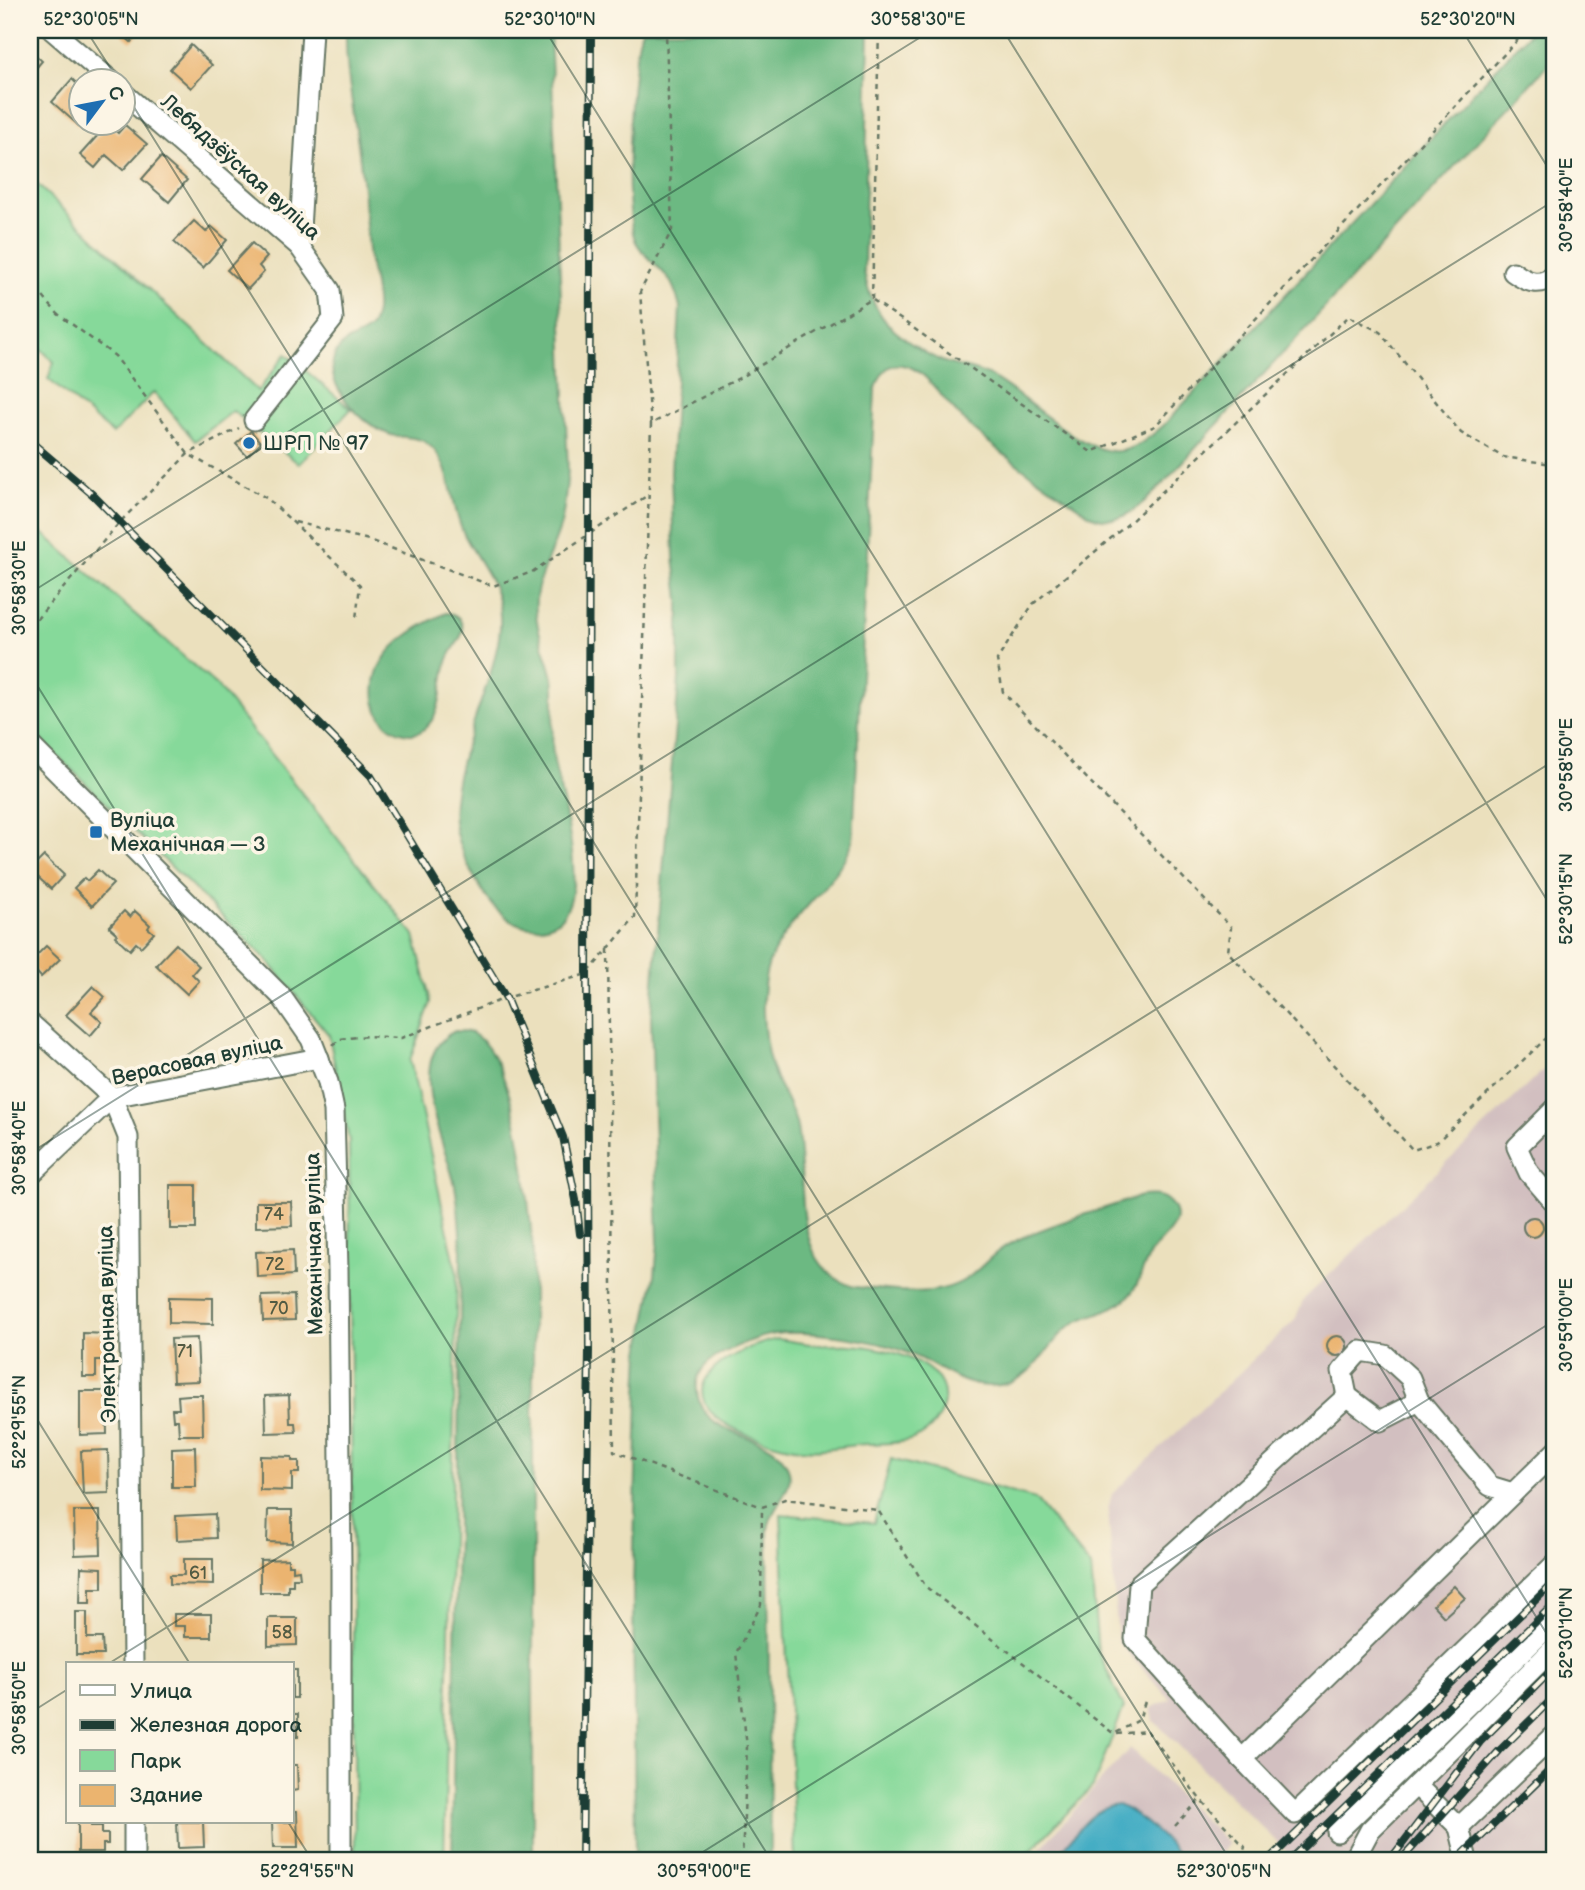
<svg xmlns="http://www.w3.org/2000/svg" width="1585" height="1890" viewBox="0 0 1585 1890" font-family="'Balsamiq Sans',sans-serif">
<style>
.industrial{fill:#d2bfc0}
.green{fill:#86d99a;stroke:#528b67;stroke-width:2}
.forest{fill:#6cb982;stroke:#467b5b;stroke-width:2}
.water{fill:#44adc4;stroke:#32757c;stroke-width:2}
.building{fill:#ebb46f}
.lines{fill:none;stroke-linecap:round;stroke-linejoin:round}
.minor-casing{stroke:#667664;stroke-width:23}
.path{stroke:#667664;stroke-width:2.5;stroke-dasharray:5 5;stroke-linecap:butt}
.minor{stroke:#fff;stroke-width:19}
.rail-casing{stroke:#1f3d34;stroke-width:8}
.rail{stroke:#fcf5e5;stroke-width:5;stroke-dasharray:16;stroke-linecap:butt}
.ticks{fill:none;stroke:#1f3d34;stroke-width:2;stroke-opacity:0.45}
.poi-dot{fill:#1f6fb2;stroke:#fcf5e5;stroke-width:2.5}
.labels{text-anchor:middle;stroke-width:7;stroke-linejoin:round;paint-order:stroke}
.number-label{font-size:18px;fill:#525b43}
.street-label{font-size:21px;fill:#1f3d34;stroke:#fcf5e5}
.poi-label{font-size:21px;fill:#1f3d34;stroke:#fcf5e5;text-anchor:start}
.neatline{fill:none;stroke:#1f3d34;stroke-width:2.5}
.ticks-label{font-size:18px;text-anchor:middle;fill:#1f3d34}
</style>
<rect width="100%" height="100%" fill="#fcf5e5"/>
<filter id="ink" filterUnits="userSpaceOnUse"><feTurbulence type="fractalNoise" baseFrequency=".0143" numOctaves="2"/><feDisplacementMap in="SourceGraphic" scale="14" xChannelSelector="R" yChannelSelector="G"/><feConvolveMatrix kernelMatrix="1 2 1 2 8 2 1 2 1" color-interpolation-filters="sRGB"/></filter>
<filter id="wash" filterUnits="userSpaceOnUse"><feTurbulence type="fractalNoise" baseFrequency=".00686" numOctaves="4" result="noise"/><feDisplacementMap in="SourceGraphic" scale="28" xChannelSelector="R" yChannelSelector="G"/><feGaussianBlur stdDeviation="1.57" result="paint"/><feColorMatrix in="noise" values="0 0 0 0 0 0 0 0 0 0 0 0 0 0 0 0 0 1.4 0 .05"/><feComposite in="paint" operator="in"/></filter>
<g filter="url(#wash)">
<rect width="100%" height="100%" fill="#ebe0bd"/>
<g class="industrial">
<path d="M1555,1059V1860H1295L1154,1721L1151,1708L1170,1699L1118,1642L1108,1509L1112,1494L1295,1320L1304,1299Z"/>
<path d="M1130,1748L1228,1843L1216,1860H1030Z"/>
</g>
<g class="green">
<path d="M30,178L258,391L286,354L351,409L299,464L233,411L195,441L154,392L113,434L48,379L54,362L30,338Z"/>
<path d="M30,522L217,686L414,935L431,1002L410,1060L457,1273L444,1860H355L349,1141L329,1035L267,960L30,729Z"/>
<path d="M778,1339C792,1341 806,1344 820,1345C830,1346 841,1344 851,1345C888,1347 967,1367 938,1418C923,1445 894,1443 868,1444C843,1445 819,1453 794,1448C771,1444 727,1430 712,1413C676,1374 749,1345 778,1339Z"/>
<path d="M891,1459L1035,1499L1091,1567L1098,1652L1124,1707L1093,1786L1022,1860H795L781,1514L874,1523Z"/>
</g>
<g class="forest">
<path d="M346,30H550L568,471C566,489 565,507 561,524C553,553 533,581 536,612C537,635 548,656 553,678C557,704 550,729 553,755C557,791 608,932 532,927C514,926 498,913 488,899C473,877 458,849 454,823C449,781 477,715 490,675C497,650 504,626 498,600C492,575 473,554 463,532C450,504 453,460 425,442C415,436 405,438 395,436C373,431 348,408 338,388C327,368 332,347 354,338C361,334 368,333 372,326C373,324 376,312 376,311C378,290 369,270 368,250C365,215 363,179 358,144C353,105 345,69 346,30Z"/>
<path d="M642,30H869L864,271C868,294 876,314 895,331C909,343 927,355 944,362C959,367 976,369 990,376C1024,394 1075,448 1112,451C1132,453 1149,438 1163,426L1532,30H1555V57L1159,488C1139,507 1119,529 1090,515C1044,482 992,451 954,410C939,395 925,368 902,365C885,362 879,378 875,391L853,841C835,888 787,916 769,963C758,994 763,1049 776,1079C783,1093 792,1107 796,1123C809,1176 786,1265 854,1287C891,1290 938,1300 969,1277C986,1264 995,1250 1015,1241C1052,1223 1102,1210 1141,1196C1152,1195 1162,1194 1170,1203C1189,1224 1157,1240 1149,1256C1142,1270 1139,1286 1127,1298C1111,1313 1088,1313 1070,1326C1049,1342 1036,1374 1009,1383C968,1396 940,1365 906,1352C876,1340 806,1329 775,1334C756,1337 716,1353 704,1367C698,1374 696,1384 697,1392C704,1444 778,1428 789,1471C794,1491 771,1506 768,1529L770,1860H635L633,1589L638,1393L640,1352L655,1275L658,1242L651,1017L679,678V600L674,557L671,473L680,307C677,297 675,287 668,278C658,265 644,257 636,242C622,213 630,62 642,30Z"/>
<path d="M446,613C457,613 462,619 463,631C460,641 452,649 448,659C440,682 444,713 424,729C418,734 411,735 404,733C372,726 368,686 382,662C395,639 423,624 446,613Z"/>
<path d="M455,1031C462,1031 469,1031 475,1035C519,1064 528,1200 533,1250V1860H452L461,1251C460,1230 459,1208 455,1186C446,1144 401,1058 455,1031Z"/>
</g>
<path class="water" d="M1118,1805C1141,1816 1167,1839 1181,1860H1054C1072,1840 1089,1807 1118,1805Z"/>
<g id="blocks">
<g class="building">
<path d="M117,30H142L131,42Z"/>
<path d="M191,45L212,65L191,88L170,69Z"/>
<path d="M30,50L42,61L30,75Z"/>
<path d="M72,79L80,87V122H83L79,126L52,102Z"/>
<path d="M108,124L118,133L125,125L147,144L123,170L106,155L95,168L80,155Z"/>
<path d="M161,157L187,180L169,202L142,179Z"/>
<path d="M194,221L206,232L211,226L227,240L203,268L174,242Z"/>
<path d="M252,243L267,257L259,266L264,272L248,289L227,270Z"/>
<path d="M251,431L261,443L247,456L236,444Z"/>
<path d="M44,856L64,875L51,889L30,870Z"/>
<path d="M98,870L113,884L92,906L74,888L84,878L87,881Z"/>
<path d="M124,911L130,917L135,911L150,925L148,928L154,933L141,947L136,943L130,950L115,936L117,934L109,927Z"/>
<path d="M176,944L199,966L192,974L199,981L187,994L156,965Z"/>
<path d="M46,946L60,959L41,977L30,965V962Z"/>
<path d="M93,986L105,997L91,1012L102,1022L90,1036L66,1015Z"/>
<rect x="170" y="1185" width="26" height="44"/>
<path d="M256,1202H291L292,1226L256,1227Z"/>
<circle cx="1533" cy="1227" r="10"/>
<path d="M293,1250L294,1275L257,1277L256,1252Z"/>
<path d="M294,1295L295,1320L263,1321L262,1296Z"/>
<path d="M169,1297L213,1298V1324L169,1323Z"/>
<path d="M83,1333L109,1334V1360H96V1377H83Z"/>
<circle cx="1337" cy="1346" r="10"/>
<path d="M197,1338L199,1381L173,1382L171,1339Z"/>
<path d="M80,1391H106L107,1434L80,1435Z"/>
<path d="M189,1395H202L203,1435H179L178,1420H173L172,1409H179L178,1396Z"/>
<path d="M289,1395L290,1423H295L296,1432L266,1433L265,1396Z"/>
<path d="M195,1447L196,1487H172V1448Z"/>
<path d="M108,1450L109,1493L83,1494L81,1451Z"/>
<path d="M260,1456L292,1457V1461H299V1473H292V1491L260,1490Z"/>
<path d="M268,1510H292V1543L267,1542Z"/>
<path d="M74,1511H100L101,1554L75,1555Z"/>
<path d="M215,1514L216,1538L177,1540L176,1516Z"/>
<path d="M184,1559H213V1585L170,1584V1575H184Z"/>
<path d="M288,1559V1565H293V1571L299,1570L300,1578H293V1585H288V1592H260V1560Z"/>
<path d="M81,1567L102,1568V1588H90V1603H80Z"/>
<path d="M1454,1586L1465,1598L1444,1617L1433,1605Z"/>
<path d="M76,1612H87V1638H102L103,1655H76Z"/>
<path d="M174,1614H211V1637H185V1626H174Z"/>
<path d="M268,1618H297V1645L268,1646Z"/>
<rect x="292" y="1670" width="5" height="28"/>
<rect x="292" y="1714" width="6" height="23"/>
<path d="M292,1765H297L298,1790L292,1791Z"/>
<path d="M292,1811H297L298,1848H273L272,1822H292Z"/>
<path d="M78,1822H91V1826H102V1834H108V1844H103V1852H78Z"/>
<path d="M177,1822H203L204,1847L178,1848Z"/>
</g>
</g>
</g>
<g filter="url(#ink)">
<use href="#blocks" fill-opacity="0" stroke="#667664" stroke-width="2"/>
<g class="lines">
<g class="minor-casing">
<g id="minor">
<path d="M52,30L110,80"/>
<path d="M122,92L299,246L330,290L333,319L254,420"/>
<path d="M299,246L312,30"/>
<path d="M1513,272C1528,283 1540,287 1555,275"/>
<path d="M30,745L281,996L311,1039L328,1082L334,1110L338,1270L341,1563V1860"/>
<path d="M30,1023L112,1097L128,1137L133,1664"/>
<path d="M1555,1109L1517,1147L1529,1173L1555,1203"/>
<path d="M30,1175L112,1097L319,1058"/>
<path d="M1347,1396L1380,1421L1419,1401"/>
<path d="M1555,1452L1242,1759L1295,1814L1555,1564"/>
<path d="M1555,1647L1416,1785L1459,1827L1555,1735"/>
<path d="M1242,1759L1135,1639L1139,1584L1347,1396L1342,1371L1360,1351L1385,1355L1410,1378L1419,1401L1490,1486L1513,1493"/>
<path d="M134,1822V1860"/>
<path d="M1459,1827L1467,1860"/>
<path d="M1337,1832L1555,1620"/>
<path d="M1354,1860L1370,1830L1416,1785"/>
</g>
</g>
<g class="path">
<path d="M30,282L58,314L115,356L188,454L268,499L360,585L356,619"/>
<path d="M872,299L879,30"/>
<path d="M873,300L1091,452L1155,426L1527,30"/>
<path d="M651,424L640,292L672,230L666,30"/>
<path d="M1555,460L1552,464L1503,457L1461,433L1380,332L1349,316L1129,523L1033,604L997,660L1003,692L1231,927L1228,952L1413,1150L1437,1142L1555,1030"/>
<path d="M295,522L369,540L493,586L532,572L648,495"/>
<path d="M30,627L120,522L188,454L239,428"/>
<path d="M30,717L39,725"/>
<path d="M608,949L614,1451L762,1507"/>
<path d="M333,1045L340,1039L367,1036L401,1038L506,998L587,974L635,917L651,424L739,378L872,299"/>
<path d="M1117,1734L1147,1731L1200,1799L1245,1847L1241,1860"/>
<path d="M1175,1826L1200,1799"/>
<path d="M742,1860L747,1747L736,1653L761,1605L762,1507L785,1499L878,1510L926,1587L1114,1734L1139,1720L1145,1701"/>
</g>
<use href="#minor" class="minor"/>
<g class="rail-casing">
<g id="rail">
<path d="M30,441L92,494L371,776L506,998L563,1137L576,1200L580,1234"/>
<path d="M1402,1859L1500,1750L1555,1696"/>
<path d="M582,1860L589,1350L587,974L591,30"/>
<path d="M1269,1860L1555,1581"/>
<path d="M1290,1860L1555,1603"/>
<path d="M1390,1860L1480,1742L1555,1667"/>
<path d="M1457,1860L1555,1765"/>
</g>
</g>
<use href="#rail" class="rail"/>
</g>
</g>
<path class="ticks" d="M86,30L118,80M545,30L1555,1647M1003,30L1555,913M1462,30L1555,179M30,33L36,30M122,88L1230,1860M30,593L932,30M30,674L771,1860M30,1153L1555,200M30,1408L190,1664M108,1664L1555,760M30,1713L68,1689M288,1822L312,1860M690,1860L1555,1320"/>
<g class="poi-dot">
<circle cx="249" cy="443" r="7"/>
<rect x="89" y="825" width="14" height="14" rx="3.5"/>
</g>
<g class="labels">
<g class="number-label">
<text x="274" y="1220">74</text>
<text x="275" y="1270">72</text>
<text x="279" y="1314">70</text>
<text x="185" y="1357">71</text>
<text x="198" y="1579">61</text>
<text x="282" y="1638">58</text>
</g>
<g class="street-label">
<text transform="translate(241 167) rotate(42)" y="7">Лебядзёўская вуліца</text>
<text transform="translate(197 1060) rotate(-12)" y="7">Верасовая вуліца</text>
<text transform="translate(314 1244) rotate(-91)" y="7">Механічная вуліца</text>
<text transform="translate(107 1324) rotate(-91)" y="7">Электронная вуліца</text>
</g>
<g class="poi-label">
<text x="263" y="450">ШРП № 97</text>
<text x="110" y="827">Вуліца<tspan x="110" dy="24">Механічная — 3</tspan></text>
</g>
</g>
<rect width="1585" height="1890" fill="none" stroke="#fcf5e5" stroke-width="77"/>
<rect x="66" y="1662" width="228" height="161" fill="#fcf5e5" stroke="#a4ab9e" stroke-width="2"/>
<rect x="80" y="1685" width="35" height="10" fill="#ffffff" stroke="#a4ab9e" stroke-width="2"/>
<text x="130" y="1698" font-size="21" fill="#1f3d34">Улица</text>
<rect x="80" y="1720" width="35" height="10" fill="#1f3d34" stroke="#a4ab9e" stroke-width="2"/>
<text x="130" y="1732" font-size="21" fill="#1f3d34">Железная дорога</text>
<rect x="80" y="1750" width="35" height="21" fill="#86d99a" stroke="#a4ab9e" stroke-width="2"/>
<text x="130" y="1768" font-size="21" fill="#1f3d34">Парк</text>
<rect x="80" y="1785" width="35" height="21" fill="#ebb46f" stroke="#a4ab9e" stroke-width="2"/>
<text x="130" y="1802" font-size="21" fill="#1f3d34">Здание</text>
<g transform="translate(102 102) rotate(58)"><circle r="33" fill="#fcf5e5" stroke="#a4ab9e" stroke-width="2"/>
<path d="M0-5L12 26L0 18L-12 26Z" fill="#1f6fb2"/>
<text y="-10" font-size="19" font-weight="bold" text-anchor="middle" fill="#1f3d34">С</text>
</g>
<rect x="38" y="38" width="1508" height="1814" class="neatline"/>
<g class="ticks-label">
<text x="91" y="25">52°30'05"N</text>
<text x="550" y="25">52°30'10"N</text>
<text x="918" y="25">30°58'30"E</text>
<text x="1468" y="25">52°30'20"N</text>
<text transform="translate(1566 205) rotate(-90)" y="6">30°58'40"E</text>
<text transform="translate(19 588) rotate(-90)" y="6">30°58'30"E</text>
<text transform="translate(1566 765) rotate(-90)" y="6">30°58'50"E</text>
<text transform="translate(1566 899) rotate(-90)" y="6">52°30'15"N</text>
<text transform="translate(19 1148) rotate(-90)" y="6">30°58'40"E</text>
<text transform="translate(1566 1325) rotate(-90)" y="6">30°59'00"E</text>
<text transform="translate(19 1422) rotate(-90)" y="6">52°29'55"N</text>
<text transform="translate(1566 1633) rotate(-90)" y="6">52°30'10"N</text>
<text transform="translate(19 1708) rotate(-90)" y="6">30°58'50"E</text>
<text x="307" y="1877">52°29'55"N</text>
<text x="704" y="1877">30°59'00"E</text>
<text x="1224" y="1877">52°30'05"N</text>
</g>
</svg>
